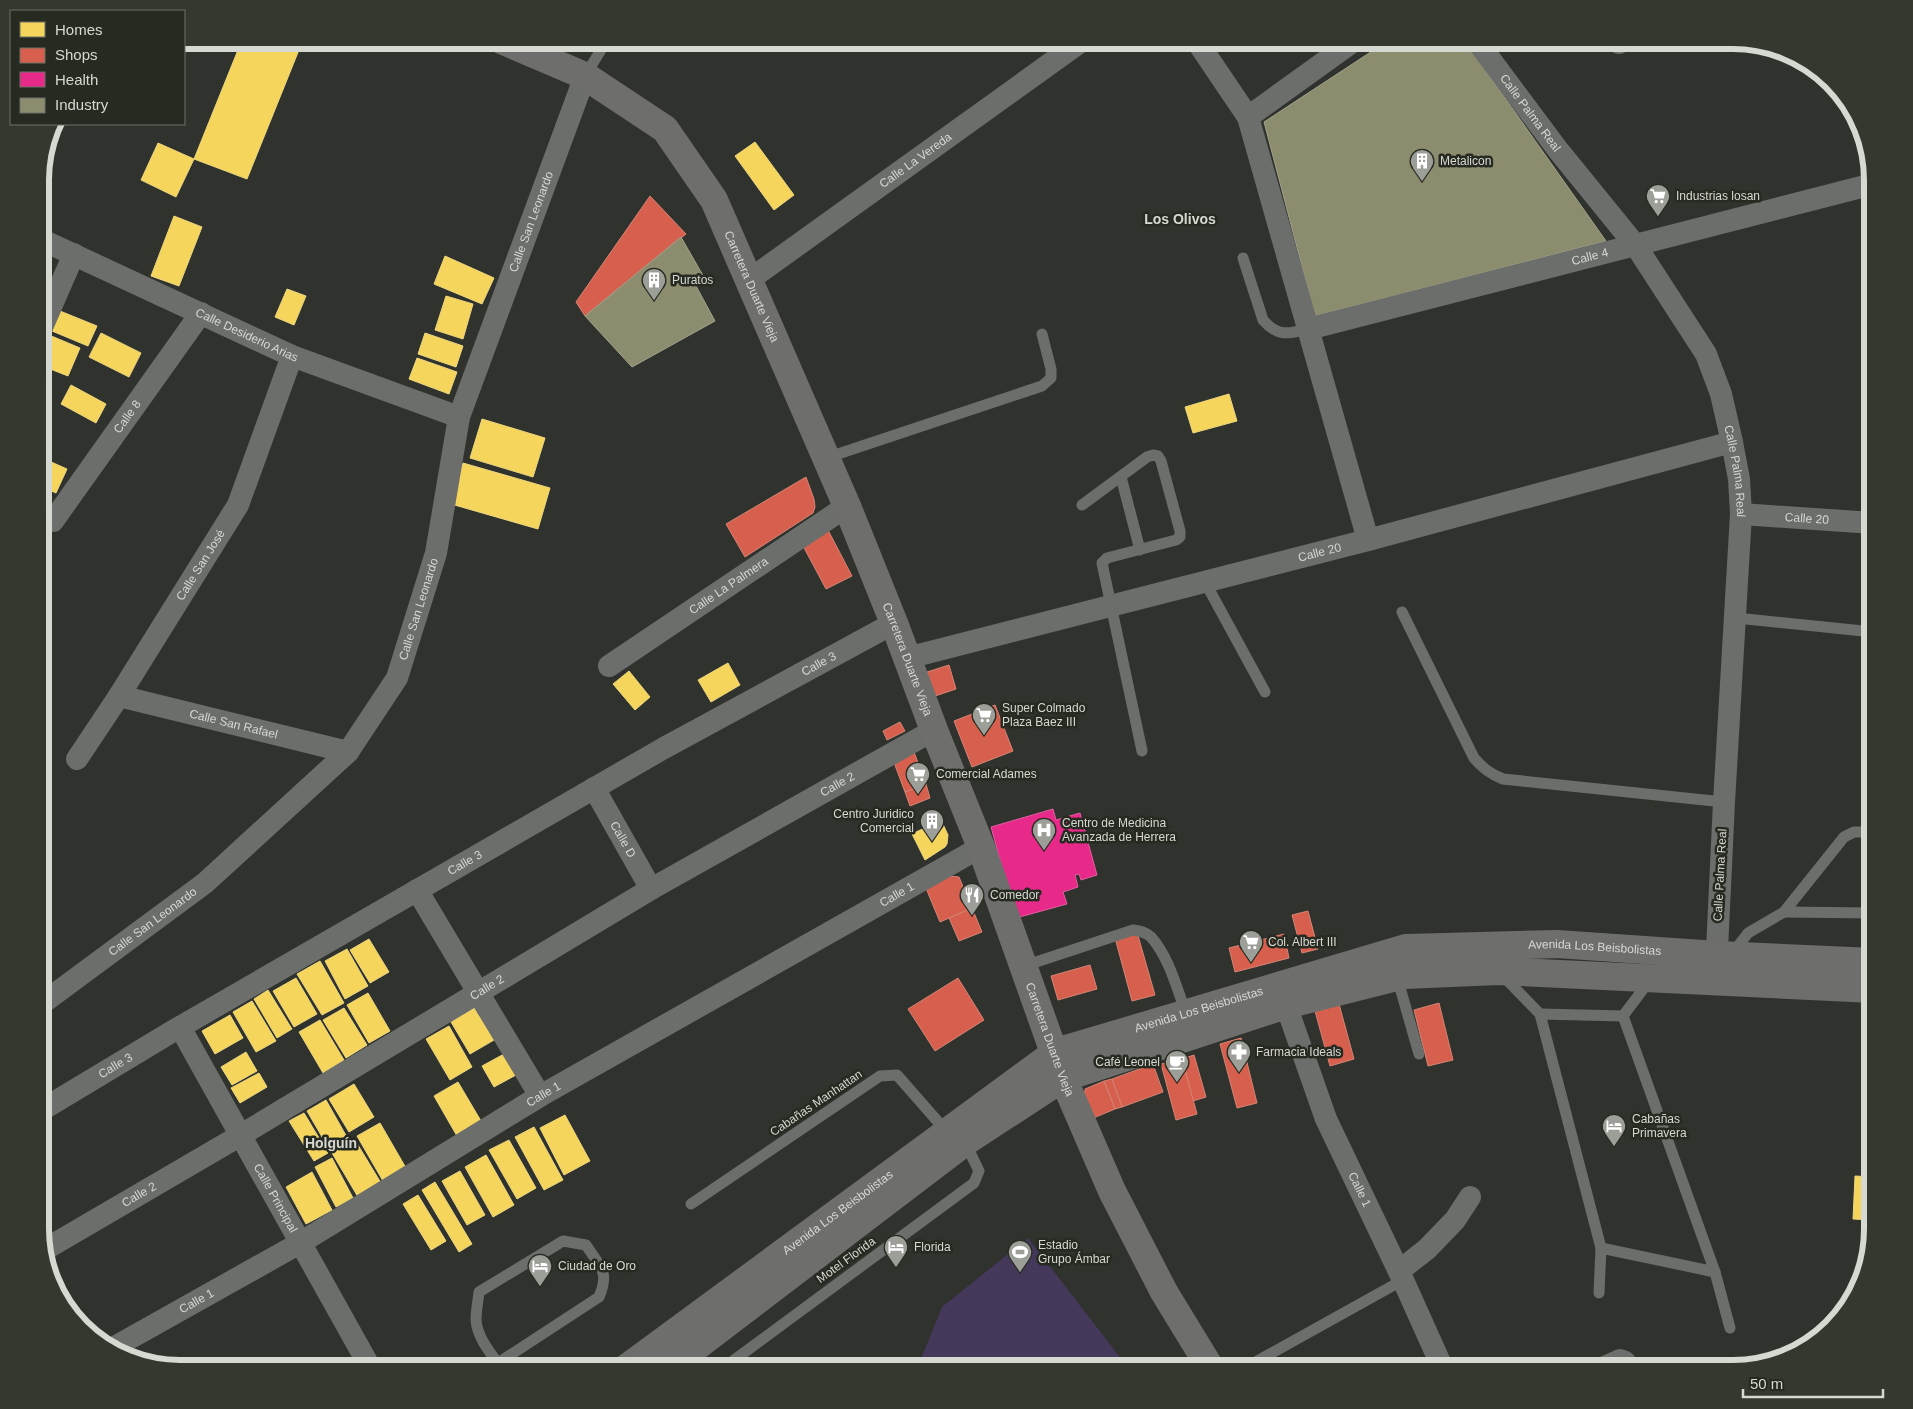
<svg xmlns="http://www.w3.org/2000/svg" width="1913" height="1409" viewBox="0 0 1913 1409" font-family="Helvetica,sans-serif">
<style>
.green{fill:#44395b}
.homes{fill:#f6d55c;stroke:#ecd67f}
.shops{fill:#d6604d;stroke:#d68475}
.health{fill:#e7298a;stroke:#e25ea0}
.industry{fill:#8c8c6e;stroke:#a2a38c}
.lines{fill:none;stroke-linecap:round;stroke-linejoin:round}
.service{stroke:#6c6e6b;stroke-width:11}
.minor{stroke:#6c6e6b;stroke-width:22}
.secondary{stroke:#6e6f6d;stroke-width:28}
.labels{text-anchor:middle;stroke-width:5;stroke-linejoin:round;paint-order:stroke}
.street-label{font-size:12px;fill:#d6d8d2;stroke:#272a21}
.poi-label{font-size:12px;fill:#d6d8d2;stroke:#272a21;text-anchor:start}
.neighbourhood-label{font-size:14px;font-weight:bold;fill:#d6d8d2;stroke:#272a21}
.rim{fill:none;stroke:#d6d8d2;stroke-width:6}
</style>
<rect width="100%" height="100%" fill="#30322d"/>
<path class="green" d="M1028,1238L1129,1369H917L942,1307Z"/>
<g class="homes">
<path d="M242,40H303L247,179L194,159Z"/>
<path d="M755,142L794,195L774,210L735,156Z"/>
<path d="M158,143L194,159L176,197L141,180Z"/>
<path d="M174,216L202,227L179,286L151,276Z"/>
<path d="M445,256L494,278L482,304L434,284Z"/>
<path d="M287,289L306,296L294,325L275,317Z"/>
<path d="M446,296L473,304L463,339L435,330Z"/>
<path d="M60,311L97,326L88,346L52,331Z"/>
<path d="M101,333L141,353L129,377L89,357Z"/>
<path d="M425,333L463,346L456,367L418,354Z"/>
<path d="M49,335L80,348L68,376L40,365V356Z"/>
<path d="M417,358L457,372L449,394L409,379Z"/>
<path d="M71,385L106,404L96,423L61,404Z"/>
<path d="M1229,394L1237,421L1193,433L1185,407Z"/>
<path d="M482,419L545,438L533,477L470,458Z"/>
<path d="M40,457L67,469L56,493L40,486Z"/>
<path d="M463,463L550,488L538,529L451,504Z"/>
<path d="M728,663L740,685L711,702L698,680Z"/>
<path d="M629,671L650,697L635,710L613,684Z"/>
<path d="M941,820L948,835L947,844L945,847L925,860L912,834Z"/>
<path d="M369,939L389,972L370,983L350,950Z"/>
<path d="M347,949L368,986L345,999L325,961Z"/>
<path d="M320,961L344,1003L322,1015L297,974Z"/>
<path d="M296,978L317,1014L294,1027L273,991Z"/>
<path d="M268,990L292,1029L277,1038L254,999Z"/>
<path d="M368,993L390,1031L369,1043L347,1005Z"/>
<path d="M252,1001L276,1041L256,1052L233,1012Z"/>
<path d="M344,1008L367,1045L346,1058L323,1020Z"/>
<path d="M474,1008L494,1040L470,1054L451,1022Z"/>
<path d="M230,1015L243,1038L215,1054L202,1031Z"/>
<path d="M320,1020L344,1060L323,1073L299,1032Z"/>
<path d="M449,1026L472,1067L450,1080L426,1039Z"/>
<path d="M246,1052L257,1071L232,1085L221,1067Z"/>
<path d="M504,1054L516,1075L494,1087L482,1066Z"/>
<path d="M259,1073L267,1087L240,1103L231,1088Z"/>
<path d="M458,1082L481,1121L457,1136L434,1096Z"/>
<path d="M354,1084L374,1117L349,1132L329,1099Z"/>
<path d="M326,1100L348,1139L329,1149L307,1111Z"/>
<path d="M304,1113L328,1153L314,1161L289,1121Z"/>
<path d="M565,1115L590,1161L564,1175L540,1128Z"/>
<path d="M380,1123L406,1168L383,1181L357,1136Z"/>
<path d="M534,1127L563,1180L544,1190L515,1137Z"/>
<path d="M355,1140L381,1183L358,1197L332,1153Z"/>
<path d="M509,1140L536,1188L517,1199L489,1150Z"/>
<path d="M486,1155L514,1205L493,1217L465,1167Z"/>
<path d="M332,1158L353,1198L336,1207L315,1167Z"/>
<path d="M460,1171L485,1215L467,1225L442,1181Z"/>
<path d="M312,1172L332,1210L306,1224L286,1187Z"/>
<path d="M1855,1176L1873,1177V1220L1853,1219Z"/>
<path d="M435,1182L472,1244L459,1252L422,1190Z"/>
<path d="M418,1195L446,1241L431,1250L403,1204Z"/>
</g>
<g class="shops">
<path d="M650,196L686,234L585,316L576,302Z"/>
<path d="M806,477L814,499L815,507L813,513L745,557L726,524Z"/>
<path d="M828,530L852,576L826,589L802,544Z"/>
<path d="M949,665L956,689L935,696L927,672Z"/>
<path d="M995,705L1013,751L972,767L954,721Z"/>
<path d="M900,722L905,731L887,740L883,731Z"/>
<path d="M914,752L926,784L905,792L893,760Z"/>
<path d="M926,784L930,798L910,806L905,792Z"/>
<path d="M937,813L941,820L923,829L920,821Z"/>
<path d="M950,876L959,877L972,908L940,922L925,886Z"/>
<path d="M972,908L982,932L959,941L949,918Z"/>
<path d="M1308,911L1318,949L1302,953L1292,915Z"/>
<path d="M1137,932L1155,995L1132,1001L1115,938Z"/>
<path d="M1284,934L1289,958L1235,972L1229,948Z"/>
<path d="M1090,965L1097,989L1058,1000L1051,976Z"/>
<path d="M958,978L984,1020L935,1051L908,1009Z"/>
<path d="M1439,1003L1453,1060L1428,1066L1414,1010Z"/>
<path d="M1339,1004L1354,1059L1330,1066L1315,1011Z"/>
<path d="M1241,1038L1257,1103L1237,1108L1220,1044Z"/>
<path d="M1194,1055L1206,1097L1193,1101L1182,1059Z"/>
<path d="M1182,1059L1197,1114L1176,1120L1161,1064Z"/>
<path d="M1153,1064L1163,1092L1122,1107L1112,1079Z"/>
<path d="M1112,1079L1122,1107L1115,1109L1104,1081Z"/>
<path d="M1104,1081L1115,1109L1091,1119L1084,1100L1085,1089Z"/>
</g>
<path class="health" d="M1053,809L1056,820L1080,813L1097,875L1081,880L1079,874L1075,875L1078,887L1063,892L1067,904L1016,918L991,827Z"/>
<g class="industry">
<path d="M1389,40H1464L1606,241L1315,316L1264,122Z"/>
<path d="M681,237L705,279L696,286L715,321L632,367L585,316Z"/>
</g>
<g class="lines">
<g class="service">
<path d="M585,76L607,40"/>
<path d="M1243,258L1263,320C1278,337 1288,334 1308,329"/>
<path d="M826,458L1042,386L1051,378V369L1042,334"/>
<path d="M1121,477L1140,550"/>
<path d="M1082,505L1147,457L1153,455L1158,456L1161,461L1180,531V537L1176,540L1107,558L1102,563L1142,751"/>
<path d="M1205,582L1265,692"/>
<path d="M1402,612L1474,758C1483,768 1490,774 1503,779L1724,802"/>
<path d="M1736,618L1873,632"/>
<path d="M1784,912L1873,913"/>
<path d="M1732,954L1748,933L1784,912L1844,837L1854,832H1873"/>
<path d="M1024,966L1133,930C1140,931 1146,932 1151,937C1169,957 1177,989 1186,1013"/>
<path d="M1503,976L1540,1014L1601,1248L1715,1272L1623,1016L1650,980"/>
<path d="M1397,977L1419,1054"/>
<path d="M1540,1014L1623,1016"/>
<path d="M691,1204L880,1076L897,1075L947,1132"/>
<path d="M1715,1272L1730,1328"/>
<path d="M1599,1293L1601,1248"/>
<path d="M498,1363L599,1297C610,1271 600,1267 586,1245L563,1241L479,1292C478,1301 476,1311 476,1320C477,1338 492,1355 502,1369"/>
<path d="M722,1369L974,1183L979,1171L965,1142"/>
<path d="M1243,1369L1403,1280"/>
</g>
<g class="minor">
<path d="M1196,40L1248,117L1368,540"/>
<path id="s1" d="M1476,40L1558,150L1636,246L1706,354L1721,394L1732,442L1739,479L1741,514L1724,802L1716,971"/>
<path d="M1616,40L1619,43"/>
<path d="M1248,117L1355,40"/>
<path id="s2" d="M40,239L292,356L459,417"/>
<path id="s3" d="M749,280L1083,40"/>
<path id="s4" d="M1308,329L1873,184"/>
<path d="M40,332L74,254"/>
<path id="s5" d="M1741,514L1873,523"/>
<path id="s6" d="M53,521L201,313"/>
<path id="s7" d="M907,658L1368,540L1732,442"/>
<path id="s8" d="M609,666L847,506"/>
<path id="s9" d="M119,696L348,752"/>
<path id="s10" d="M77,759L119,696L238,505L292,356"/>
<path id="s11" d="M594,788L651,889"/>
<path d="M417,890L540,1096"/>
<path id="s12" d="M40,1005L205,883L348,752L397,678L436,553L459,417L585,76"/>
<path id="s13" d="M1286,1005L1326,1119L1403,1280L1443,1369"/>
<path id="s14" d="M180,1027L371,1369"/>
<path id="s15" d="M40,1111L173,1031L664,748L894,623"/>
<path id="s16" d="M44,1250L241,1135L651,889L934,730"/>
<path d="M1399,1271L1427,1249L1455,1220L1470,1197"/>
<path id="s17" d="M111,1349L300,1243L540,1096L981,847"/>
<path d="M1600,1369L1620,1360L1625,1362L1630,1369"/>
</g>
<g class="secondary">
<path id="s18" d="M501,40L585,76L665,129L714,200L847,506L894,623L934,730L981,847L1063,1078L1112,1191L1164,1292L1211,1369"/>
<path id="s19" d="M625,1369L1056,1052L1406,948L1557,944L1717,955L1873,962"/>
<path d="M667,1369L965,1142L1063,1078L1286,1005L1405,975L1498,971L1873,989"/>
</g>
</g>
<defs>
<g id="building-pin" transform="scale(1.25)"><path d="M0 17L-7.5 6A9.5 9.5 0 1 1 7.5 6Z" fill="#9c9e98" stroke="#272a21"/><path d="M-4-6H4V6H1V3H-1V6H-4ZM-2.5-4.3h1.7v1.8h-1.7ZM.8-4.3h1.7v1.8H.8ZM-2.5-1h1.7V.8h-1.7ZM.8-1h1.7V.8H.8Z" fill="#fff"/></g>
<g id="supermarket-pin" transform="scale(1.25)"><path d="M0 17L-7.5 6A9.5 9.5 0 1 1 7.5 6Z" fill="#9c9e98" stroke="#272a21"/><path d="M-6-5.5h2.5l.6 2H6L4.5 2H-2.5L-4.4-4H-6ZM-1.5 3.2a1.3 1.3 0 1 0 .1 0ZM3 3.2a1.3 1.3 0 1 0 .1 0Z" fill="#fff"/></g>
<g id="hospital-pin" transform="scale(1.25)"><path d="M0 17L-7.5 6A9.5 9.5 0 1 1 7.5 6Z" fill="#9c9e98" stroke="#272a21"/><path d="M-5-5h3v3.5h4V-5h3V5h-3V1.5h-4V5h-3Z" fill="#fff"/></g>
<g id="restaurant-pin" transform="scale(1.25)"><path d="M0 17L-7.5 6A9.5 9.5 0 1 1 7.5 6Z" fill="#9c9e98" stroke="#272a21"/><path d="M-5-6h1v4h1v-4h1v4h1v-4h1v5L-1.5 .5V6h-2V.5L-5-1ZM5-6V6H3V1.5H1.5Q1.5-4 5-6Z" fill="#fff"/></g>
<g id="pharmacy-pin" transform="scale(1.25)"><path d="M0 17L-7.5 6A9.5 9.5 0 1 1 7.5 6Z" fill="#9c9e98" stroke="#272a21"/><path d="M-2-6h4v4h4v4h-4v4h-4v-4h-4v-4h4Z" fill="#fff"/></g>
<g id="cafe-pin" transform="scale(1.25)"><path d="M0 17L-7.5 6A9.5 9.5 0 1 1 7.5 6Z" fill="#9c9e98" stroke="#272a21"/><path d="M-5.5-4.5H6V0H3Q3 3.5 0 3.5H-2.5Q-5.5 3.5-5.5 0ZM3-3.2v2h1.7v-2ZM-6 4.5H4V6H-6Z" fill="#fff"/></g>
<g id="hotel-pin" transform="scale(1.25)"><path d="M0 17L-7.5 6A9.5 9.5 0 1 1 7.5 6Z" fill="#9c9e98" stroke="#272a21"/><path d="M-6-4.5h1.5V1H6V5H4.5V3h-9V5H-6ZM-4 0a1.8 1.8 0 1 1 3.6 0ZM.5 0V-2.5h3Q6-2.5 6 0Z" fill="#fff"/></g>
<g id="stadium-pin" transform="scale(1.25)"><path d="M0 17L-7.5 6A9.5 9.5 0 1 1 7.5 6Z" fill="#9c9e98" stroke="#272a21"/><path d="M0-5a6.5 5 0 1 0 0 10a6.5 5 0 1 0 0-10ZM-3.5-1.8h7v3.6h-7Z" fill="#fff"/></g>
</defs>
<g fill-rule="evenodd">
<use href="#building-pin" x="1422" y="161"/>
<use href="#supermarket-pin" x="1658" y="196"/>
<use href="#building-pin" x="654" y="280"/>
<use href="#supermarket-pin" x="984" y="715"/>
<use href="#supermarket-pin" x="918" y="774"/>
<use href="#building-pin" x="932" y="821"/>
<use href="#hospital-pin" x="1044" y="830"/>
<use href="#restaurant-pin" x="972" y="895"/>
<use href="#supermarket-pin" x="1251" y="942"/>
<use href="#pharmacy-pin" x="1239" y="1052"/>
<use href="#cafe-pin" x="1177" y="1062"/>
<use href="#hotel-pin" x="1614" y="1126"/>
<use href="#hotel-pin" x="896" y="1247"/>
<use href="#stadium-pin" x="1020" y="1252"/>
<use href="#hotel-pin" x="540" y="1266"/>
</g>
<g class="labels">
<g class="street-label">
<text dy="4" stroke="none"><textPath href="#s1" startOffset="91">Calle Palma Real</textPath></text>
<text dy="4" stroke="none"><textPath href="#s3" startOffset="205">Calle La Vereda</textPath></text>
<text dy="4" stroke="none"><textPath href="#s12" startOffset="965">Calle San Leonardo</textPath></text>
<text dy="4" stroke="none"><textPath href="#s4" startOffset="291">Calle 4</textPath></text>
<text dy="4" stroke="none"><textPath href="#s18" startOffset="368">Carretera Duarte Vieja</textPath></text>
<text dy="4" stroke="none"><textPath href="#s2" startOffset="228">Calle Desiderio Arias</textPath></text>
<text dy="4" stroke="none"><textPath href="#s6" startOffset="128">Calle 8</textPath></text>
<text dy="4" stroke="none"><textPath href="#s1" startOffset="511">Calle Palma Real</textPath></text>
<text dy="4" stroke="none"><textPath href="#s5" startOffset="66">Calle 20</textPath></text>
<text dy="4" stroke="none"><textPath href="#s7" startOffset="426">Calle 20</textPath></text>
<text dy="4" stroke="none"><textPath href="#s10" startOffset="230">Calle San José</textPath></text>
<text dy="4" stroke="none"><textPath href="#s8" startOffset="144">Calle La Palmera</textPath></text>
<text dy="4" stroke="none"><textPath href="#s12" startOffset="560">Calle San Leonardo</textPath></text>
<text dy="4" stroke="none"><textPath href="#s18" startOffset="772">Carretera Duarte Vieja</textPath></text>
<text dy="4" stroke="none"><textPath href="#s15" startOffset="898">Calle 3</textPath></text>
<text dy="4" stroke="none"><textPath href="#s9" startOffset="118">Calle San Rafael</textPath></text>
<text dy="4" stroke="none"><textPath href="#s16" startOffset="920">Calle 2</textPath></text>
<text dy="4" stroke="none"><textPath href="#s11" startOffset="59">Calle D</textPath></text>
<text dy="4" stroke="none"><textPath href="#s15" startOffset="492">Calle 3</textPath></text>
<text transform="translate(1720 875) rotate(-87)" y="4">Calle Palma Real</text>
<text dy="4" stroke="none"><textPath href="#s17" startOffset="908">Calle 1</textPath></text>
<text dy="4" stroke="none"><textPath href="#s12" startOffset="140">Calle San Leonardo</textPath></text>
<text dy="4" stroke="none"><textPath href="#s19" startOffset="1089">Avenida Los Beisbolistas</textPath></text>
<text dy="4" stroke="none"><textPath href="#s16" startOffset="515">Calle 2</textPath></text>
<text dy="4" stroke="none"><textPath href="#s19" startOffset="684">Avenida Los Beisbolistas</textPath></text>
<text dy="4" stroke="none"><textPath href="#s18" startOffset="1178">Carretera Duarte Vieja</textPath></text>
<text dy="4" stroke="none"><textPath href="#s15" startOffset="88">Calle 3</textPath></text>
<text dy="4" stroke="none"><textPath href="#s17" startOffset="502">Calle 1</textPath></text>
<text transform="translate(816 1103) rotate(-34)" y="4">Cabañas Manhattan</text>
<text dy="4" stroke="none"><textPath href="#s13" startOffset="199">Calle 1</textPath></text>
<text dy="4" stroke="none"><textPath href="#s16" startOffset="110">Calle 2</textPath></text>
<text dy="4" stroke="none"><textPath href="#s14" startOffset="196">Calle Principal</textPath></text>
<text dy="4" stroke="none"><textPath href="#s19" startOffset="264">Avenida Los Beisbolistas</textPath></text>
<text transform="translate(846 1260) rotate(-36)" y="4">Motel Florida</text>
<text dy="4" stroke="none"><textPath href="#s17" startOffset="98">Calle 1</textPath></text>
</g>
<g class="poi-label">
<text x="1440" y="165">Metalicon</text>
<text x="1676" y="200">Industrias losan</text>
<text x="672" y="284">Puratos</text>
<text x="1002" y="712">Super Colmado<tspan x="1002" dy="14">Plaza Baez III</tspan></text>
<text x="936" y="778">Comercial Adames</text>
<text x="914" y="818" text-anchor="end">Centro Juridico<tspan x="914" dy="14">Comercial</tspan></text>
<text x="1062" y="827">Centro de Medicina<tspan x="1062" dy="14">Avanzada de Herrera</tspan></text>
<text x="990" y="899">Comedor</text>
<text x="1268" y="946">Col. Albert III</text>
<text x="1256" y="1056">Farmacia Ideals</text>
<text x="1160" y="1066" text-anchor="end">Café Leonel</text>
<text x="1632" y="1123">Cabañas<tspan x="1632" dy="14">Primavera</tspan></text>
<text x="1038" y="1249">Estadio<tspan x="1038" dy="14">Grupo Ámbar</tspan></text>
<text x="914" y="1251">Florida</text>
<text x="558" y="1270">Ciudad de Oro</text>
</g>
<g class="neighbourhood-label">
<text x="1180" y="224">Los Olivos</text>
<text x="331" y="1148">Holguín</text>
</g>
</g>
<path d="M0 0H1913V1409H0ZM180 49H1733A131 131 0 0 1 1864 180V1229A131 131 0 0 1 1733 1360H180A131 131 0 0 1 49 1229V180A131 131 0 0 1 180 49Z" fill="#35382f" fill-rule="evenodd"/>
<path class="rim" d="M180 49H1733A131 131 0 0 1 1864 180V1229A131 131 0 0 1 1733 1360H180A131 131 0 0 1 49 1229V180A131 131 0 0 1 180 49Z"/>
<rect x="10" y="10" width="175" height="115" fill="#272a21" stroke="#6d7068"/>
<rect x="20" y="22" width="25" height="15" fill="#f6d55c" stroke="#6d7068"/>
<text x="55" y="35" font-size="15" fill="#d6d8d2">Homes</text>
<rect x="20" y="48" width="25" height="15" fill="#d6604d" stroke="#6d7068"/>
<text x="55" y="60" font-size="15" fill="#d6d8d2">Shops</text>
<rect x="20" y="72" width="25" height="15" fill="#e7298a" stroke="#6d7068"/>
<text x="55" y="85" font-size="15" fill="#d6d8d2">Health</text>
<rect x="20" y="98" width="25" height="15" fill="#8c8c6e" stroke="#6d7068"/>
<text x="55" y="110" font-size="15" fill="#d6d8d2">Industry</text>
<path d="M1743 1389v8h140v-8" fill="none" stroke="#d6d8d2" stroke-width="2.5"/>
<text x="1750" y="1389" font-size="15" fill="#d6d8d2" stroke="#272a21" stroke-width="4" paint-order="stroke">50 m</text>
</svg>
